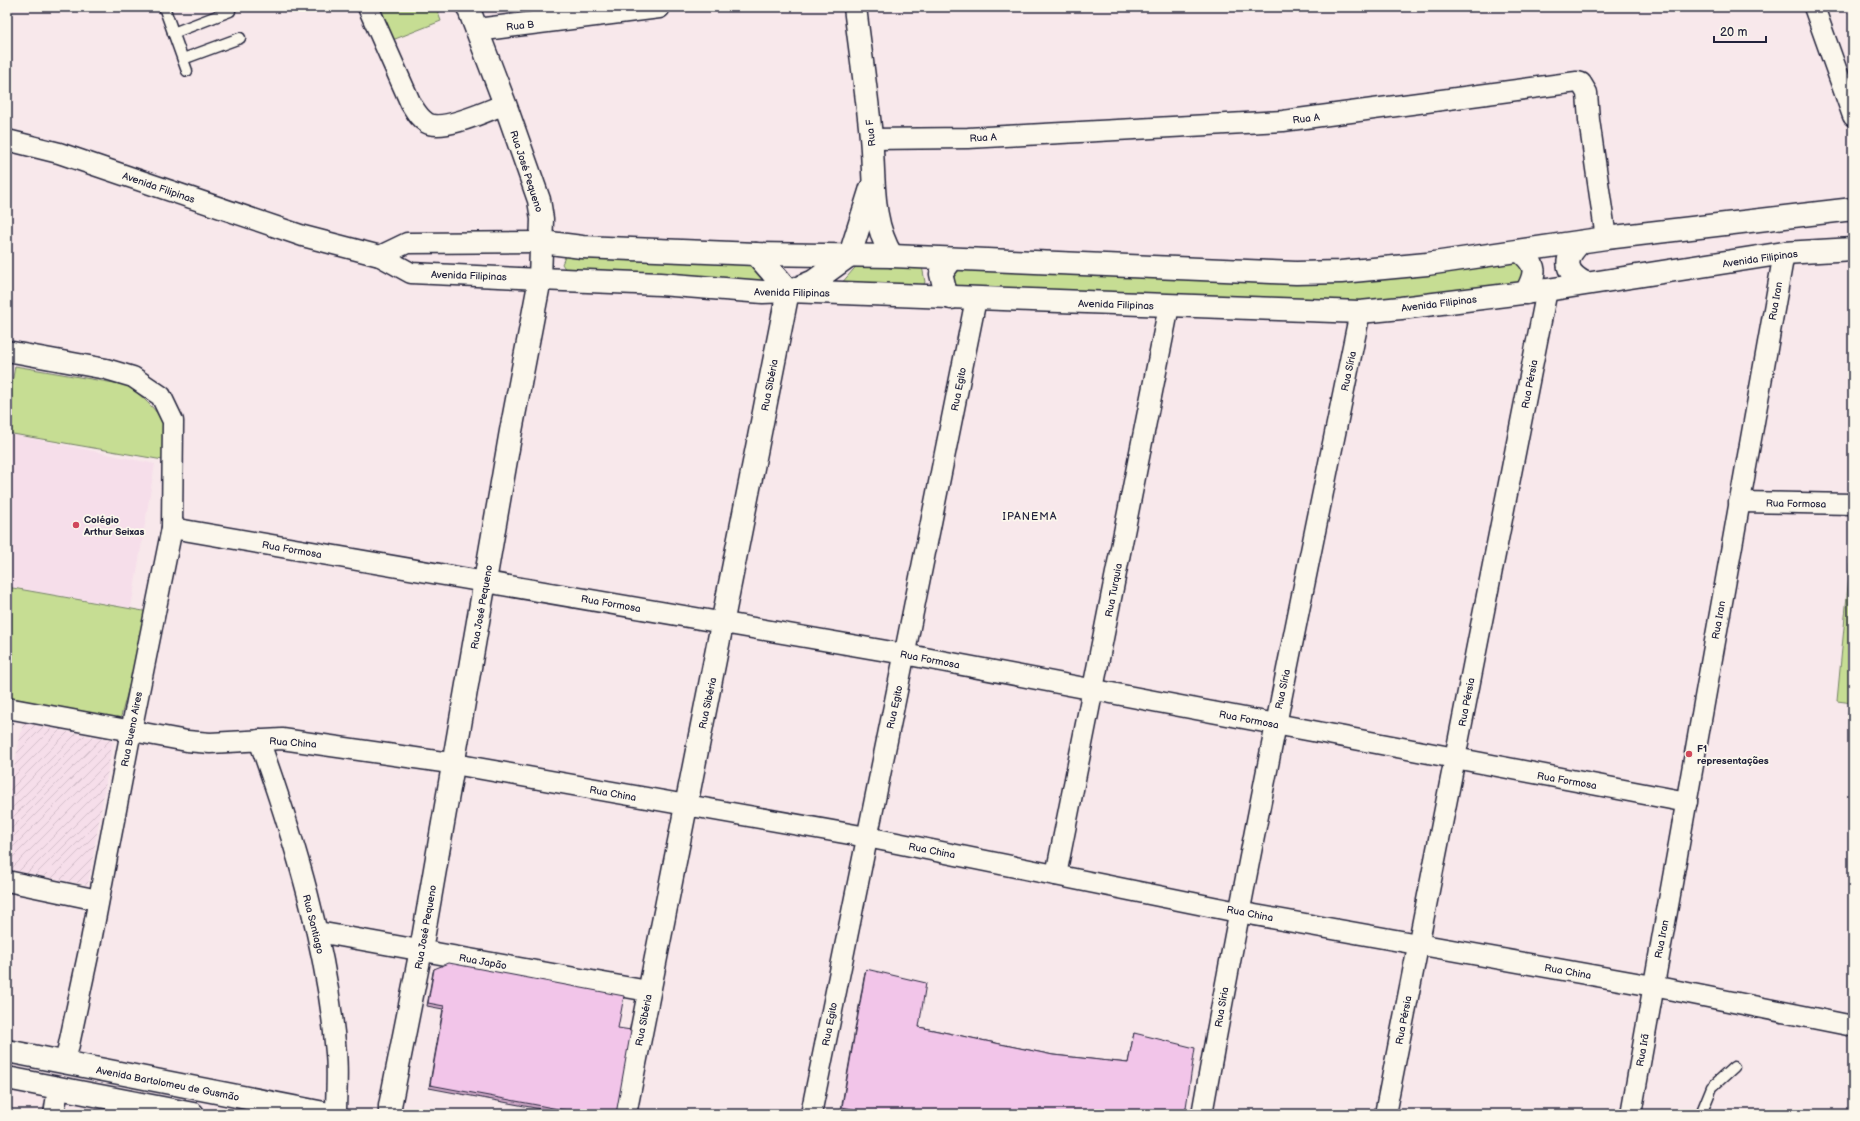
<svg xmlns="http://www.w3.org/2000/svg" width="1860" height="1121" viewBox="0 0 1860 1121" font-family="'Balsamiq Sans',sans-serif">
<style>
.built{fill:#f6deea}
.industrial{fill:url(#industrial-furrows)}
.green{fill:#c6dd93;stroke:#748067}
.lines{fill:none;stroke-linecap:round;stroke-linejoin:round}
.service-casing{stroke:#22223b;stroke-width:13}
.minor-casing{stroke:#22223b;stroke-width:23}
.secondary-casing{stroke:#22223b;stroke-width:25}
.primary-casing{stroke:#22223b;stroke-width:25}
.service{stroke:#fbf7ec;stroke-width:10}
.minor{stroke:#fbf7ec;stroke-width:20}
.secondary{stroke:#fbf7ec;stroke-width:22}
.primary{stroke:#fbf7ec;stroke-width:22}
.wall{fill:#d0a9c8;stroke:#22223b}
.building{fill:#f2c5e9;stroke:#22223b}
.poi-dot{fill:#d1495b;stroke:#fbf7ec;stroke-width:1.5}
.labels{text-anchor:middle;stroke-width:3.5;stroke-linejoin:round;paint-order:stroke}
.street-label{font-size:10px;fill:#22223b;stroke:#fbf7ec}
.poi-label{font-size:10px;font-weight:bold;fill:#22223b;stroke:#fbf7ec;text-anchor:start}
.neighbourhood-label{font-size:11px;letter-spacing:1px;fill:#22223b;stroke:#fbf7ec}
</style>
<defs>
<pattern id="industrial-furrows" width="10" height="10" patternUnits="userSpaceOnUse"><rect width="10" height="10" fill="#f6deea"/><path d="M-1 1l2-2M0 10L10 0M9 11l2-2" fill="none" stroke="#d3beca"/></pattern>
</defs>
<rect width="100%" height="100%" fill="#f8e8eb"/>
<filter id="ink" filterUnits="userSpaceOnUse"><feTurbulence type="fractalNoise" baseFrequency=".025" numOctaves="2"/><feDisplacementMap in="SourceGraphic" scale="8" xChannelSelector="R" yChannelSelector="G"/><feConvolveMatrix kernelMatrix="1 2 1 2 8 2 1 2 1" color-interpolation-filters="sRGB"/></filter>
<g filter="url(#ink)">
<g class="built">
<path d="M7,433L155,464L131,608L7,586Z"/>
<path d="M67,1107L99,1114H66Z"/>
</g>
<path class="industrial" d="M23,723L113,741L88,885L7,869V801Z"/>
<g class="green">
<path d="M377,7H436L441,21L390,41Z"/>
<path d="M571,255L746,259L761,271L766,283L566,270L562,264L565,257Z"/>
<path d="M1512,255L1525,270L1521,283L1373,305L959,291C953,281 952,275 958,265L1357,282Z"/>
<path d="M860,262L922,266L925,282L922,288L840,285Z"/>
<path d="M15,366L126,385C138,392 166,417 166,432C166,441 164,451 163,460L7,433V412Z"/>
<path d="M1850,564H1853V703L1837,701Z"/>
<path d="M7,587L149,612L120,720L7,697Z"/>
</g>
<g class="lines">
<g class="service-casing">
<g id="service">
<path d="M164,7L187,71"/>
<path d="M173,33L230,11"/>
<path d="M183,59L240,38"/>
<path d="M1701,1114L1712,1087L1734,1067"/>
</g>
</g>
<g class="minor-casing">
<g id="minor">
<path d="M368,7L411,104C416,112 419,118 427,123C443,132 489,110 505,104"/>
<path d="M1814,7L1853,116"/>
<path d="M871,139L968,138L1283,121L1577,82L1581,83L1587,93L1589,120L1606,238"/>
<path d="M7,140L59,153L303,236L380,256L411,273L540,279"/>
<path d="M380,256L407,243L542,242"/>
<path d="M7,351L106,369L133,377L161,396L173,421L172,528L131,731L90,946L65,1063"/>
<path d="M1739,502L1853,504"/>
<path d="M172,528C415,572 660,610 904,654C1165,701 1426,754 1687,802"/>
<path d="M7,708L187,741L210,743L282,739L443,762L867,837L1238,912L1653,986L1853,1026"/>
<path d="M259,740C295,841 327,946 336,1053C338,1073 336,1094 336,1114"/>
<path d="M1056,875L1169,306"/>
<path d="M7,881L98,900"/>
<path d="M318,932L648,991"/>
<path d="M54,1114L58,1089"/>
<path d="M811,1114C866,842 922,571 976,299"/>
<path d="M1202,1114C1250,846 1305,579 1360,312"/>
<path d="M1385,1114L1547,290"/>
<path d="M1631,1114L1784,253"/>
</g>
</g>
<g class="secondary-casing">
<g id="secondary">
<path d="M855,7C860,50 867,94 871,137C875,177 870,221 892,256"/>
<path d="M477,30L659,7"/>
<path d="M542,242L582,247L756,254L892,256L1296,273L1341,272L1427,264L1606,238L1853,209"/>
<path d="M1581,242C1564,258 1563,271 1585,283"/>
<path d="M1520,251C1538,266 1536,273 1526,293"/>
<path d="M756,254L788,291"/>
<path d="M540,279L660,284L763,292L788,291L1360,312L1401,308L1547,290L1784,253L1853,249"/>
<path d="M793,290L814,281L850,255L871,188"/>
<path d="M951,298L945,290L941,274L952,259"/>
<path d="M390,1114V1106L421,950L511,431L540,279L542,219L539,200L505,104L468,7"/>
<path d="M625,1114L788,291"/>
</g>
</g>
<g class="primary-casing">
<g id="primary">
<path d="M7,1051L329,1114"/>
<path d="M7,1078L193,1114"/>
</g>
</g>
<use href="#service" class="service"/>
<use href="#minor" class="minor"/>
<use href="#secondary" class="secondary"/>
<use href="#primary" class="primary"/>
</g>
<g class="wall">
<path d="M434,969L618,1028L616,1114H567L429,1088L443,1009L427,1006L433,972Z"/>
<path d="M866,969L919,1027L1053,1055L1128,1063L1134,1033L1185,1114H862L841,1110L865,972Z"/>
</g>
<g class="building">
<path d="M449,963L624,996L618,1028L631,1030L616,1114H585L430,1085L444,1006L428,1003L434,969Z"/>
<path d="M866,969L926,983L919,1027L1053,1055L1128,1063L1134,1033L1195,1048L1185,1114H878L842,1107Z"/>
</g>
</g>
<g class="poi-dot">
<circle cx="76" cy="525" r="4"/>
<circle cx="1689" cy="754" r="4"/>
</g>
<g class="labels">
<g class="street-label">
<text transform="translate(520 25) rotate(-6)" y="4">Rua B</text>
<text transform="translate(1306 118) rotate(-7)" y="4">Rua A</text>
<text transform="translate(870 133) rotate(-96)" y="4">Rua F</text>
<text transform="translate(983 137) rotate(-3)" y="4">Rua A</text>
<text transform="translate(527 171) rotate(72)" y="4">Rua José Pequeno</text>
<text transform="translate(159 187) rotate(19)" y="4">Avenida Filipinas</text>
<text transform="translate(1760 258) rotate(-8)" y="4">Avenida Filipinas</text>
<text transform="translate(469 275) rotate(2)" y="4">Avenida Filipinas</text>
<text transform="translate(792 292) rotate(1)" y="4">Avenida Filipinas</text>
<text transform="translate(1775 301) rotate(-80)" y="4">Rua Iran</text>
<text transform="translate(1439 303) rotate(-7)" y="4">Avenida Filipinas</text>
<text transform="translate(1116 304) rotate(2)" y="4">Avenida Filipinas</text>
<text transform="translate(1348 371) rotate(-78)" y="4">Rua Síria</text>
<text transform="translate(1529 384) rotate(-79)" y="4">Rua Pérsia</text>
<text transform="translate(769 385) rotate(-79)" y="4">Rua Sibéria</text>
<text transform="translate(958 389) rotate(-79)" y="4">Rua Egito</text>
<text transform="translate(1796 503) rotate(1)" y="4">Rua Formosa</text>
<text transform="translate(292 549) rotate(10)" y="4">Rua Formosa</text>
<text transform="translate(1113 590) rotate(-79)" y="4">Rua Turquia</text>
<text transform="translate(611 603) rotate(10)" y="4">Rua Formosa</text>
<text transform="translate(481 607) rotate(-80)" y="4">Rua José Pequeno</text>
<text transform="translate(1718 620) rotate(-80)" y="4">Rua Iran</text>
<text transform="translate(930 659) rotate(11)" y="4">Rua Formosa</text>
<text transform="translate(1282 689) rotate(-78)" y="4">Rua Síria</text>
<text transform="translate(1466 702) rotate(-79)" y="4">Rua Pérsia</text>
<text transform="translate(707 703) rotate(-78)" y="4">Rua Sibéria</text>
<text transform="translate(894 707) rotate(-78)" y="4">Rua Egito</text>
<text transform="translate(1249 719) rotate(11)" y="4">Rua Formosa</text>
<text transform="translate(131 729) rotate(-79)" y="4">Rua Bueno Aires</text>
<text transform="translate(293 742) rotate(4)" y="4">Rua China</text>
<text transform="translate(1567 780) rotate(10)" y="4">Rua Formosa</text>
<text transform="translate(613 793) rotate(10)" y="4">Rua China</text>
<text transform="translate(932 850) rotate(11)" y="4">Rua China</text>
<text transform="translate(1250 913) rotate(11)" y="4">Rua China</text>
<text transform="translate(314 924) rotate(76)" y="4">Rua Santiago</text>
<text transform="translate(425 927) rotate(-80)" y="4">Rua José Pequeno</text>
<text transform="translate(1661 939) rotate(-79)" y="4">Rua Iran</text>
<text transform="translate(483 961) rotate(10)" y="4">Rua Japão</text>
<text transform="translate(1568 971) rotate(10)" y="4">Rua China</text>
<text transform="translate(1221 1007) rotate(-80)" y="4">Rua Síria</text>
<text transform="translate(643 1020) rotate(-79)" y="4">Rua Sibéria</text>
<text transform="translate(1403 1020) rotate(-79)" y="4">Rua Pérsia</text>
<text transform="translate(829 1024) rotate(-79)" y="4">Rua Egito</text>
<text transform="translate(1642 1050) rotate(-80)" y="4">Rua Irã</text>
<text transform="translate(168 1083) rotate(11)" y="4">Avenida Bartolomeu de Gusmão</text>
</g>
<g class="poi-label">
<text x="84" y="523">Colégio<tspan x="84" dy="12">Arthur Seixas</tspan></text>
<text x="1697" y="752">F1<tspan x="1697" dy="12">representações</tspan></text>
</g>
<g class="neighbourhood-label">
<text x="1030" y="520">IPANEMA</text>
</g>
</g>
<rect width="1860" height="1121" fill="none" stroke="#fbf7ec" stroke-width="24"/>
<rect x="12" y="12" width="1836" height="1097" fill="none" stroke="#22223b" stroke-width="1.5" filter="url(#ink)"/>
<path d="M1714 36v6h52v-6" fill="none" stroke="#22223b" stroke-width="2"/>
<text x="1720" y="36" font-size="12" fill="#22223b" stroke="#fbf7ec" stroke-width="3" paint-order="stroke">20 m</text>
</svg>
